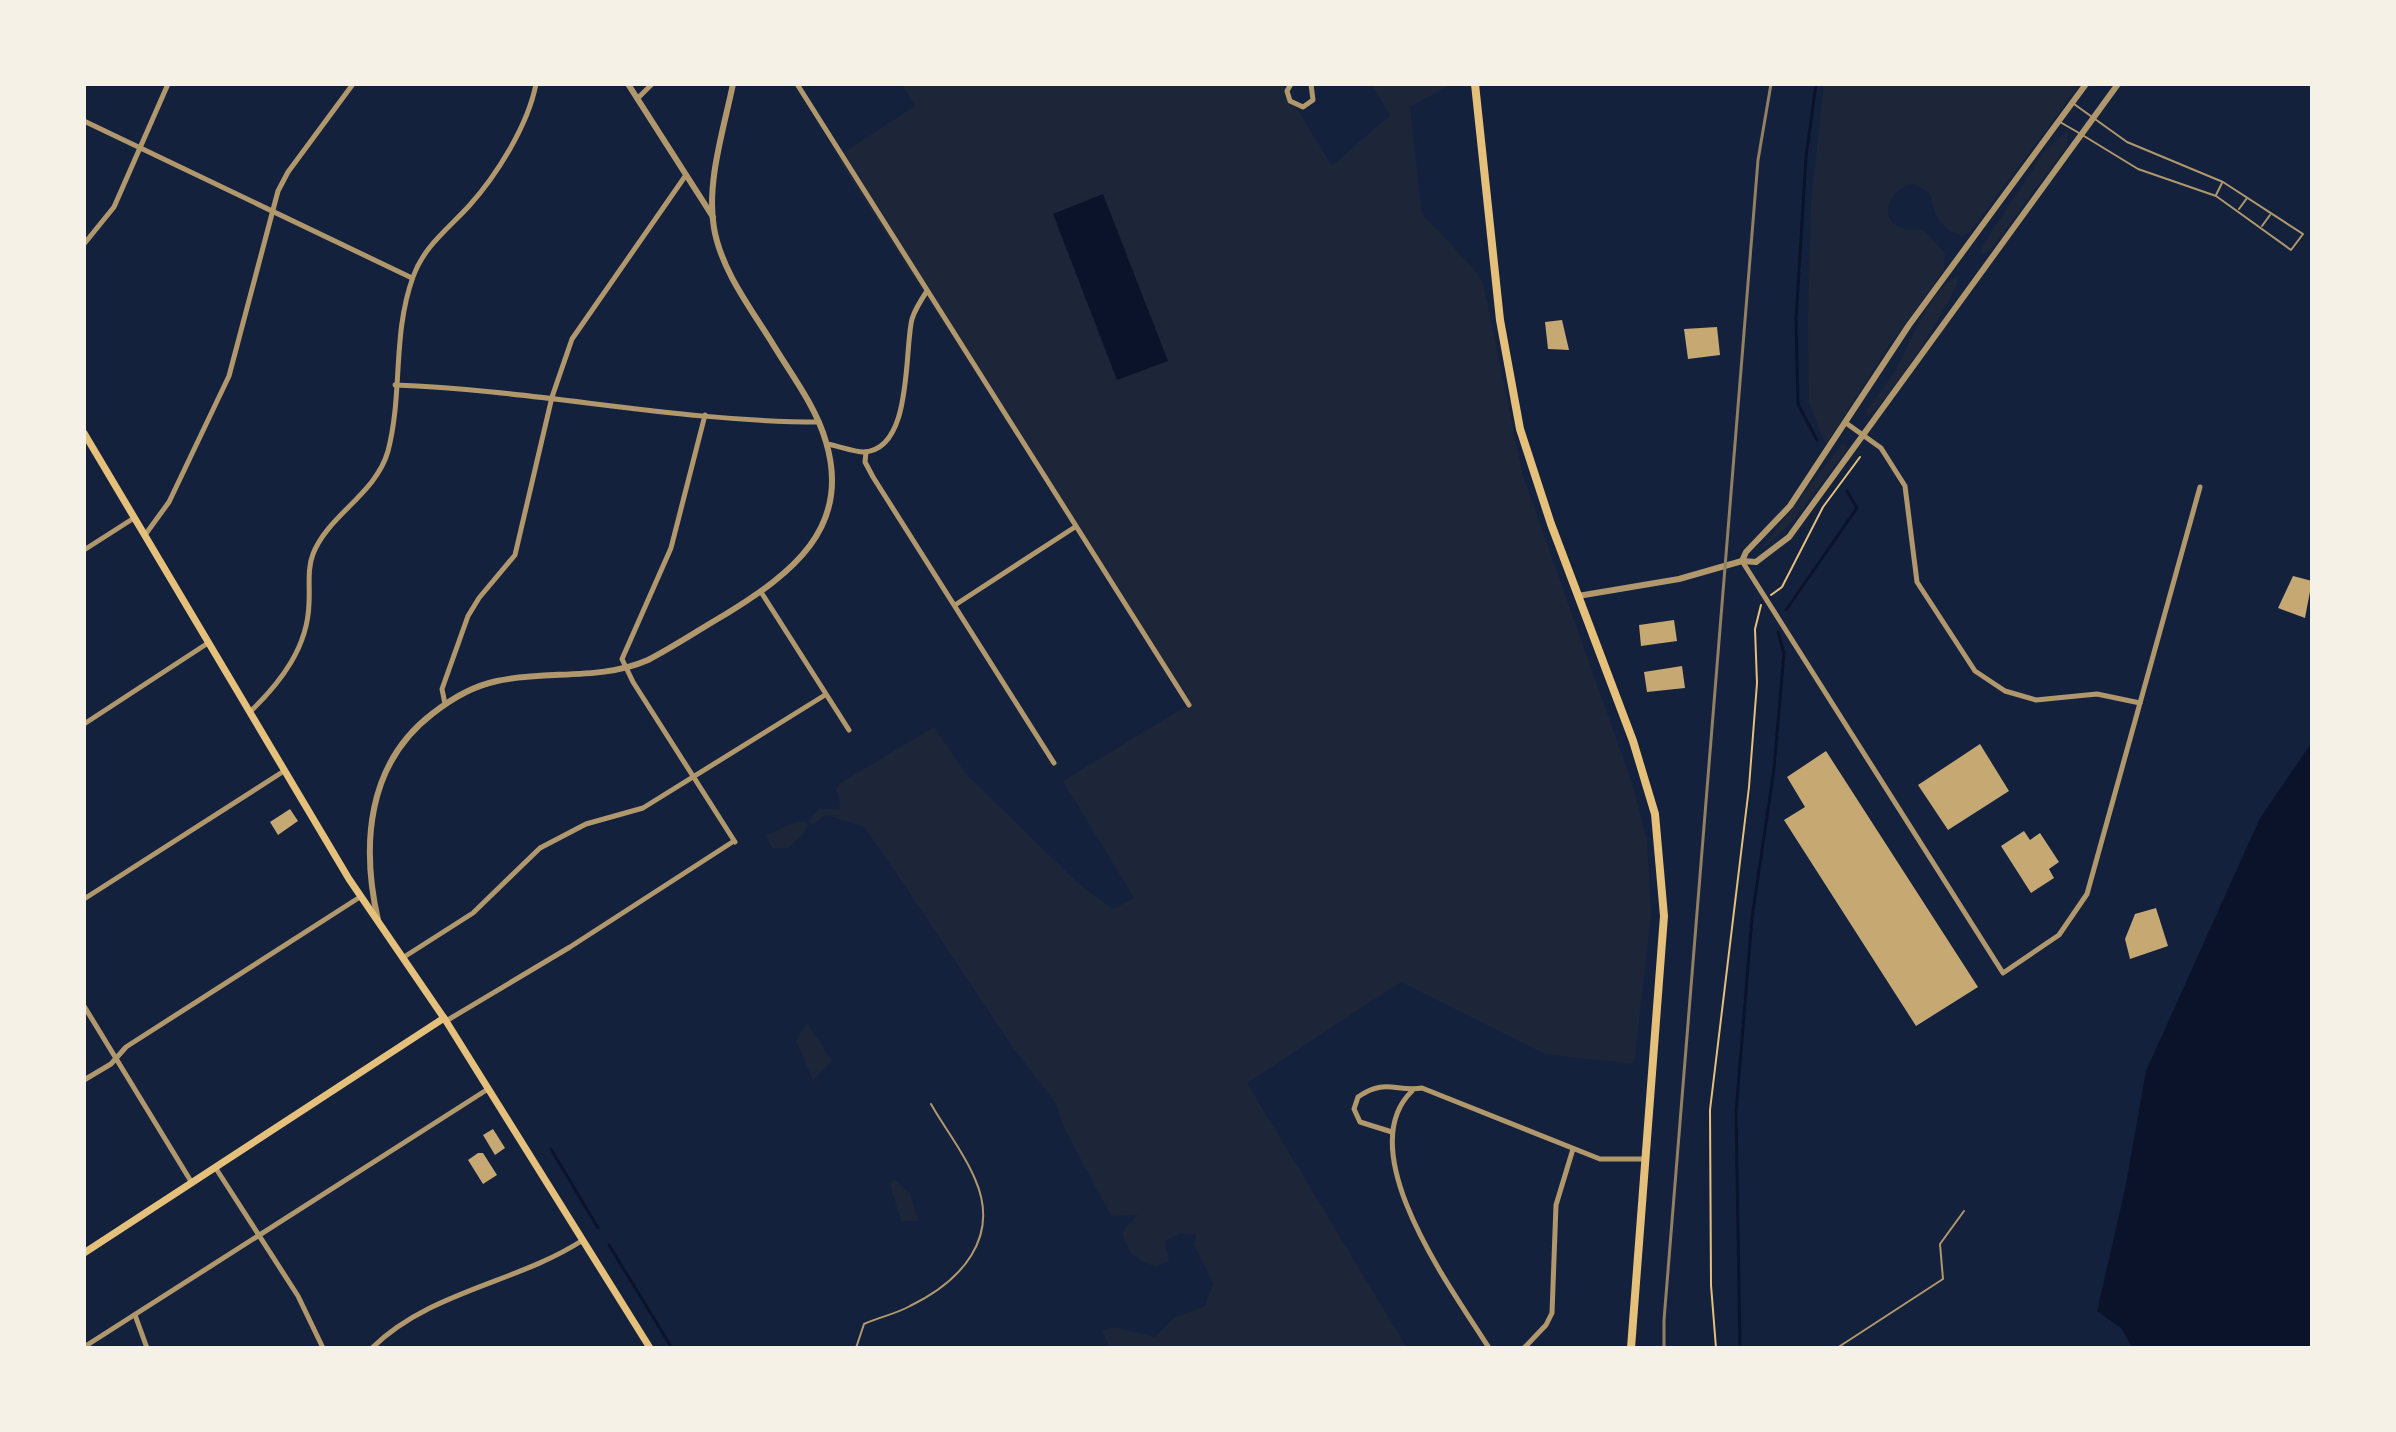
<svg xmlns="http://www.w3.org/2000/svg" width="2396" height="1432" viewBox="0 0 2396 1432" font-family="Inter,sans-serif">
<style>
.green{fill:#1d2539}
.water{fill:#0b132b}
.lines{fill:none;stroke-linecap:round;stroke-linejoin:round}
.stream{stroke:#0b132b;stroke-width:3}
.building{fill:#c6a872}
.path{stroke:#e5c07b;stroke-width:2}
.service{stroke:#b1986c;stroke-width:2}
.minor{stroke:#b1986c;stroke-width:5}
.tertiary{stroke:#b1986c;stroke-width:6}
.secondary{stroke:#e5c07b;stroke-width:7}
.primary{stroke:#e5c07b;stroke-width:8}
.rail{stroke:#918062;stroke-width:3}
</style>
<rect width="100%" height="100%" fill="#14213d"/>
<g class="green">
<path d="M902,84H1282L1332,166L1390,115L1371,84H1452L1410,107L1422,214L1475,270L1483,283L1523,476L1633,786L1647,840L1651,914L1634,1064L1545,1054L1401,982L1247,1083L1407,1348H1110L1102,1331L1113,1327L1155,1337L1174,1318L1205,1306L1213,1283L1194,1245L1197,1235L1181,1233L1165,1241L1169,1261L1156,1267C1136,1260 1126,1252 1122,1232L1138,1215L1111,1216L1062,1124L1057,1105L1011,1045L886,858L864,827L826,815L812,825L809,821L819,809H841L836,788L839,784L934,727L966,774L1081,886L1113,909L1134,898L1063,781L1188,705L837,157L915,106Z"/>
<path d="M1824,84H2080L1971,231L1962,236C1940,229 1934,215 1930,193L1913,184C1890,189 1875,219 1904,229C1909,231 1918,229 1924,230L1945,253L1944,270L1891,343L1826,444L1809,404L1808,320L1811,203Z"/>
<path d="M2068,130L2067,146L1993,247L1983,255L1981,250L1988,237L2044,152Z"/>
<path d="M1959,276C1956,297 1886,406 1868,416L1866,410C1875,398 1885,387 1893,374C1909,349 1930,285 1959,276Z"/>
<path d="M1842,444L1847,446L1845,452L1795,519L1757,554Z"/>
<path d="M795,822H807L805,832L788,848H772L766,836Z"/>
<path d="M807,1023L832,1061L813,1080L796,1040Z"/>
<path d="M894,1179L910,1194L918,1221H901L890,1184Z"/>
</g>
<g class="water">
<path d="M1103,194L1168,361L1117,380L1053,214Z"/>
<path d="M2312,742V1348H2132L2122,1329L2097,1311L2125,1189L2146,1071L2260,818Z"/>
</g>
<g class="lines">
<g class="stream">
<path d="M1816,84L1806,157L1796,320L1798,404L1817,440"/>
<path d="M1786,610L1857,508L1847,491"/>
<path d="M551,1149L598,1228"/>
<path d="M609,1245L672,1348"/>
<path d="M1740,1348L1736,1112L1752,918L1774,769L1784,653L1778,632"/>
</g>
</g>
<g class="building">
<path d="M1562,320L1569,350L1548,349L1545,322Z"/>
<path d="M1717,327L1720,355L1688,359L1684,329Z"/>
<path d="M2293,576L2312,581L2305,618L2278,608Z"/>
<path d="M1674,620L1677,641L1641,646L1639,625Z"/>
<path d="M1682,666L1685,688L1647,692L1644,672Z"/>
<path d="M1980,744L2009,791L1948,830L1918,785Z"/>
<path d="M1826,751L1978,987L1916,1026L1784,820L1805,807L1787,777Z"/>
<path d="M290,809L298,821L278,835L270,822Z"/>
<path d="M2024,831L2030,840L2040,833L2059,862L2049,869L2054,878L2031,893L2001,846Z"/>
<path d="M2156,908L2168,946L2130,959L2125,939L2135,914Z"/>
<path d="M493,1129L505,1148L495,1155L483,1135Z"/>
<path d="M478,1153H483L497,1175L483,1184L468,1160Z"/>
</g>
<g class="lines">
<g class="path">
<path d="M1771,595L1782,587L1823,507L1860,457"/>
<path d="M1716,1348L1711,1285L1710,1110L1749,787L1757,683L1755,629L1761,605"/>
</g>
<g class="service">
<path d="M2074,104L2127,142L2223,182L2303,234L2291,250L2216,196L2138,169L2084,136"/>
<path d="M2060,122L2079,133"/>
<path d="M2216,195L2222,183"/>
<path d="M2239,209L2247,198"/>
<path d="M2262,226L2270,215"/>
<path d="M856,1348L864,1324C879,1317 896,1314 910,1306C961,1281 1001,1238 975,1179C964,1152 945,1129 931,1104"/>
<path d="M1837,1348L1943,1279L1940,1244L1964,1211"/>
</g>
<g class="minor">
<path d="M797,84L1189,705"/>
<path d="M1291,84L1287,91L1290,101L1303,107L1313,100L1311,84"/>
<path d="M637,99L652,84"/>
<path d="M84,121L412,278"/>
<path d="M84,244L114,207L168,84"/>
<path d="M395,385C537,390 677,422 819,422"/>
<path d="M705,415L671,548L622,659L633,682L735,842"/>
<path d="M1846,423L1881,448L1905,486L1917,582L1975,671L2005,691L2036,700L2097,694L2140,703"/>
<path d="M827,444C839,446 853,452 864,452C913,449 904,351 912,319C915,309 921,300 927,291"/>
<path d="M866,452L865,462L873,477L1054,763"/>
<path d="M145,535L169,502L229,376L278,191L288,172L353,84"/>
<path d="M84,550L134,518"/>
<path d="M1742,561L2003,973L2059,935L2087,894L2200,487"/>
<path d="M761,592L849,730"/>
<path d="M955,605L1075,527"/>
<path d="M445,704L442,689L468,616L479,598L515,555L552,397L572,339L686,175"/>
<path d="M250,712C281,682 308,647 309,603C310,587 307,569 313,554C328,515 376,494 388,451C403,394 392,335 413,277C424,246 448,229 469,206C497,175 528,125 536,84"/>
<path d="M84,724L208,643"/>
<path d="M84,899L284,771"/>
<path d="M404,957L473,913L540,848L586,824L643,808L825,695"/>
<path d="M84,1006L192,1183"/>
<path d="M446,1021L570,947L734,841"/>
<path d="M84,1080L111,1064L126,1047L360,897"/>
<path d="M1412,1091C1349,1152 1454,1292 1489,1348"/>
<path d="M1392,1132L1360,1122L1354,1109L1358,1097C1385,1078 1396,1092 1422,1088L1600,1159H1645"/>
<path d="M215,1167L298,1296L323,1348"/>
<path d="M135,1315L147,1348"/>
<path d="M84,1347L488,1089"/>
<path d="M372,1348C430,1291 517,1283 583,1240"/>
<path d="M1524,1348L1546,1325L1552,1313L1556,1205L1573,1149"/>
</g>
<g class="tertiary">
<path d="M628,84L713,217"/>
<path d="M1742,561L1746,552L1790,506L1909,325L2086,84"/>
<path d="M1578,596L1679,579L1742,561L1756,562L1789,537L2118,84"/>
<path d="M378,920C361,845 367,764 432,714C451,699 473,686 497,681C547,670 600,681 648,660C675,646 700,629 726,614C791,574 852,528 826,442C816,406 790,373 771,341C749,306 721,269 714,228C706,183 724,128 733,84"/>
</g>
<g class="secondary">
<path d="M84,433L349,879L446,1021L650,1348"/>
<path d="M84,1253L444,1018"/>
</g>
<path class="primary" d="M1475,84L1500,320L1520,429L1551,524L1633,741L1655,814L1664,916L1631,1348"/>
<path class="rail" d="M1664,1348V1320L1758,160L1771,84"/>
</g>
<rect width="2396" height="1432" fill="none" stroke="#f6f1e7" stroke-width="172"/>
</svg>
